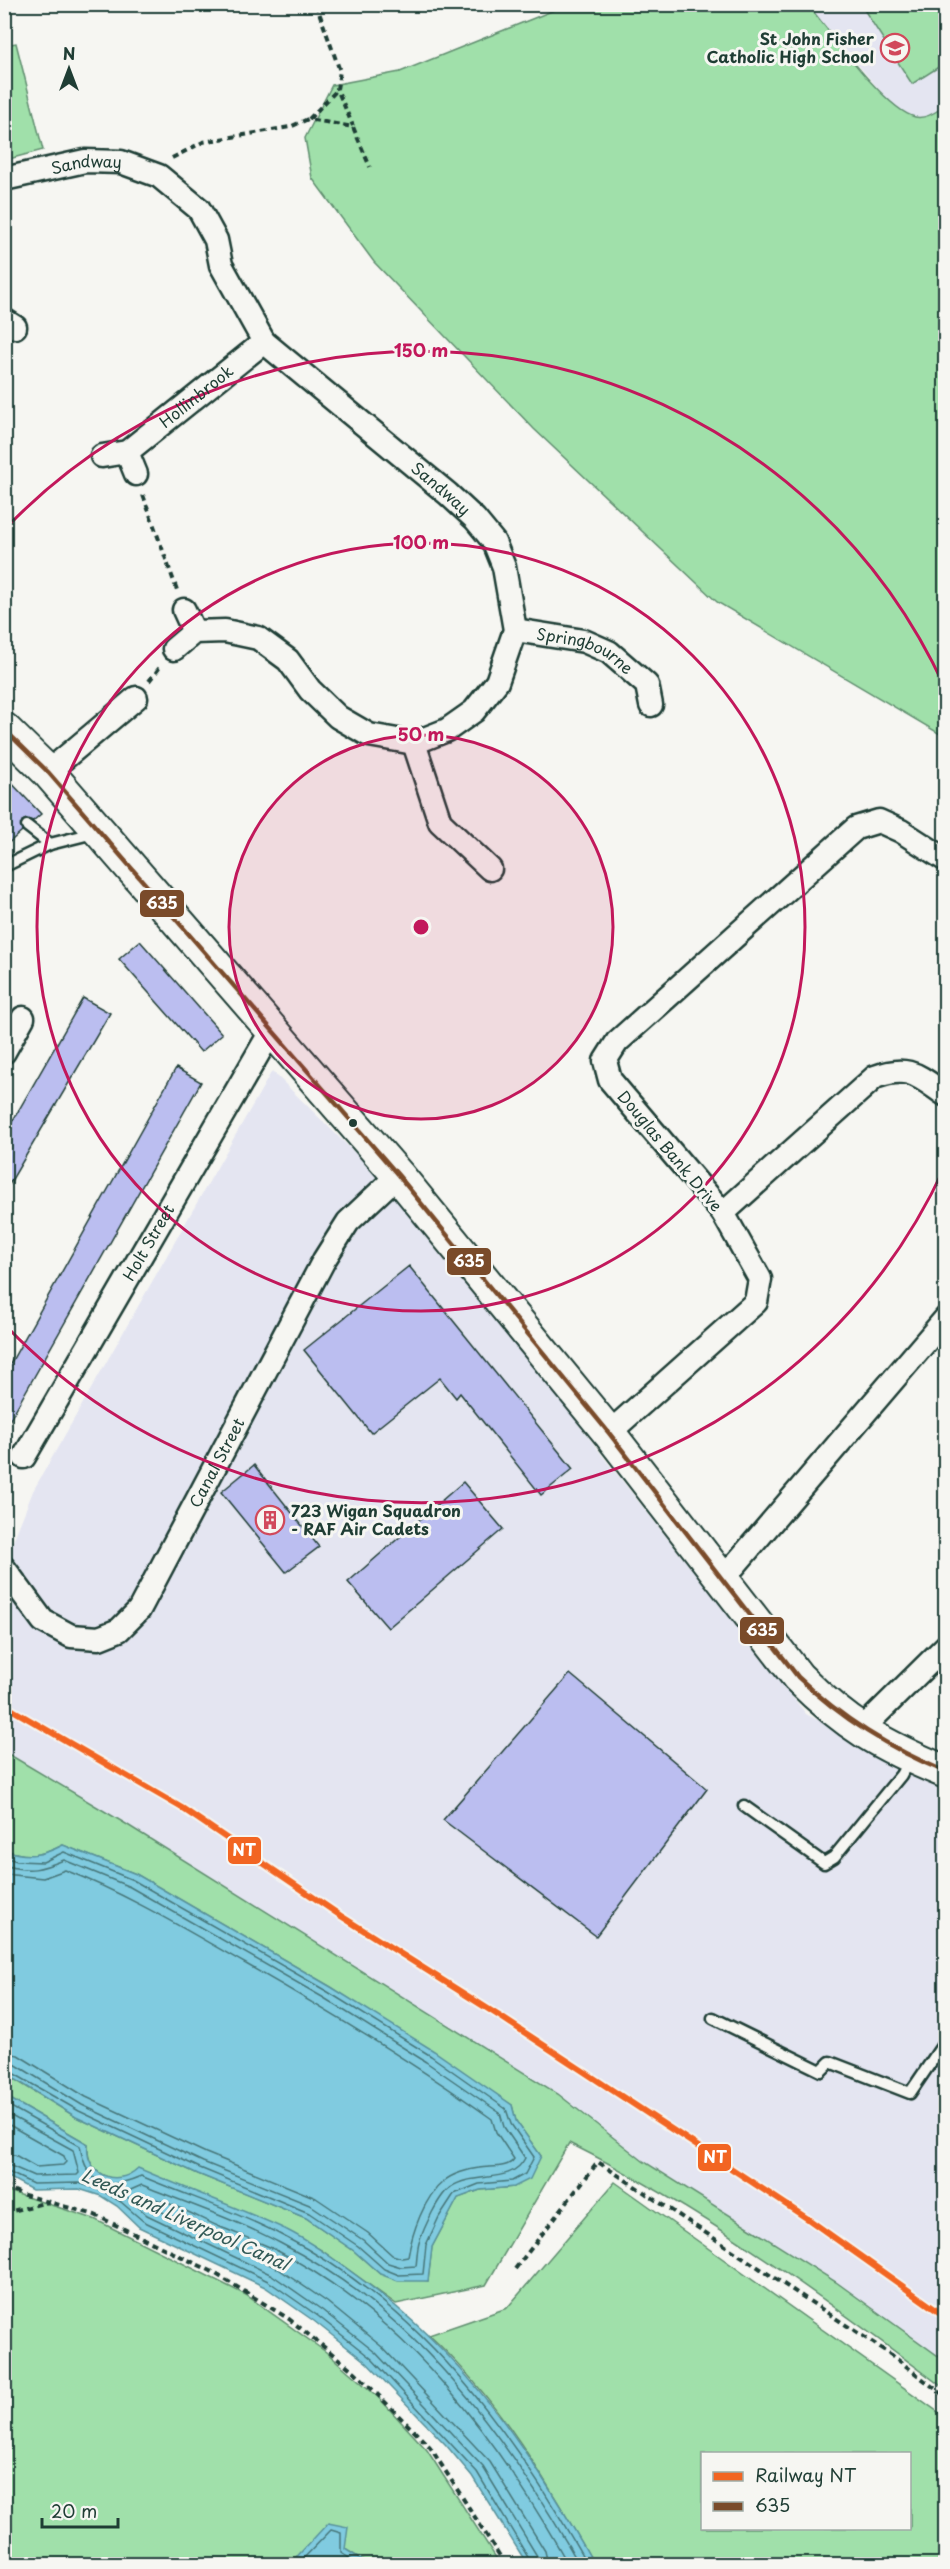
<svg xmlns="http://www.w3.org/2000/svg" width="950" height="2569" viewBox="0 0 950 2569" font-family="'Playpen Sans',sans-serif">
<style>
.built{fill:#e4e5f1}
.green{fill:#a0e0aa;stroke:#608e6f;stroke-width:1.5;fill-rule:evenodd}
.water{fill:#80cbe0;stroke:#59929b;stroke-width:1.5}
.lines{fill:none;stroke-linecap:round;stroke-linejoin:round}
.shore{stroke:#467679;stroke-width:1.5}
.building{fill:#bbbef0;stroke:#1f3d34;stroke-width:1.5}
.lane-casing{stroke:#1f3d34;stroke-width:15}
.street-casing{stroke:#1f3d34;stroke-width:27}
.secondary-casing{stroke:#1f3d34;stroke-width:36}
.path{stroke:#1f3d34;stroke-width:4;stroke-dasharray:6 4.5;stroke-linecap:butt}
.lane{stroke:#f6f6f2;stroke-width:10}
.street{stroke:#f6f6f2;stroke-width:22}
.secondary{stroke:#f6f6f2;stroke-width:32}
.bus-1-casing{stroke:#f6f6f2;stroke-width:9}
.bus-1{stroke:#7a4b2a;stroke-width:4.5}
.rail-1-casing{stroke:#f6f6f2;stroke-width:10}
.rail-1{stroke:#f26522;stroke-width:6}
.ring{fill:none;stroke:#c2185b;stroke-width:3}
.bus-dot{fill:#1f3d34;stroke:#f6f6f2;stroke-width:2}
.labels{text-anchor:middle;stroke-width:6;stroke-linejoin:round;paint-order:stroke}
.poi-label{font-size:16px;font-weight:bold;fill:#1f3d34;stroke:#f6f6f2;text-anchor:end}
.street-label{font-size:16px;fill:#1f3d34;stroke:#f6f6f2}
.water-label{font-size:18px;font-style:italic;fill:#325956;stroke:#f6f6f2}
.centre{fill:#c2185b;stroke:#f6f6f2;stroke-width:3}
.ring-label{font-size:18px;text-anchor:middle;font-weight:bold;fill:#c2185b;stroke:#f6f6f2;stroke-width:6;stroke-linejoin:round;paint-order:stroke}
.line-badge{stroke:#f6f6f2;stroke-width:2}
.badge-label{font-size:16px;text-anchor:middle;font-weight:bold;fill:#fff}
</style>
<rect width="100%" height="100%" fill="#f6f6f2"/>
<filter id="ink" filterUnits="userSpaceOnUse"><feTurbulence type="fractalNoise" baseFrequency=".0167" numOctaves="2"/><feDisplacementMap in="SourceGraphic" scale="12" xChannelSelector="R" yChannelSelector="G"/><feConvolveMatrix kernelMatrix="1 2 1 2 8 2 1 2 1" color-interpolation-filters="sRGB"/></filter>
<g filter="url(#ink)">
<g class="built">
<path d="M808,5H945V112L940,110L929,116L916,118L899,110L881,92Z"/>
<path d="M272,1071L430,1227L605,1459L806,1714L945,1785V2361L836,2282L643,2161L558,2094L126,1824L5,1752L4,1564L33,1491Z"/>
</g>
<g class="green">
<path d="M569,4L808,5C829,30 885,110 915,117C924,119 933,114 940,109L945,112V737L717,602L534,429L374,262L312,178L305,138L332,85L400,72Z"/>
<path d="M861,5H945V63L912,84Z"/>
<path d="M16,43L43,150L5,160V45Z"/>
<path d="M5,1752L126,1824L558,2094L643,2161L836,2282L945,2361V2389C826,2299 704,2210 569,2143L486,2285L396,2304L321,2250L285,2230L138,2169C115,2189 85,2174 88,2144L5,2096L4,2073L76,2117L198,2174L306,2218L354,2251L380,2274L428,2281L432,2247L458,2198L480,2190L514,2187L541,2156L516,2121L512,2105L331,1987L136,1874L63,1845C42,1856 27,1858 5,1850Z"/>
<path d="M615,2182L945,2417V2564H594C548,2483 499,2399 429,2335L507,2308ZM702,2454H910V2528H702Z"/>
<path d="M5,2190L94,2219L246,2295L326,2352L379,2398L427,2450L500,2564H369L345,2549L297,2556L290,2564H5Z"/>
</g>
<g class="water">
<path d="M63,1845L136,1874L331,1987L434,2051L512,2105L516,2121L541,2156L530,2179L514,2187L480,2190L458,2198L432,2247L428,2281H398L380,2274L354,2251L306,2218L198,2174L76,2117L5,2073V1850C27,1858 42,1856 63,1845Z"/>
<path d="M5,2096L88,2144C84,2174 116,2189 138,2168C186,2189 237,2207 285,2229C311,2242 334,2259 357,2276C465,2354 530,2450 594,2564H527L472,2476L446,2445L367,2363L314,2321L265,2287L139,2227L117,2206L101,2196L79,2189L32,2190L5,2175Z"/>
<path d="M328,2523L348,2527L345,2549L369,2564H290Z"/>
</g>
<g class="lines">
<g class="shore">
<path d="M4,1857L17,1861L43,1862L64,1852L133,1880L328,1992L431,2056L506,2109L511,2124L534,2157L525,2174L512,2181L479,2184L454,2194L439,2217L426,2245L423,2274L399,2275L384,2269L358,2246L309,2213L200,2168L79,2111L4,2068"/>
<path d="M4,1865C30,1873 41,1869 64,1860L130,1887L324,1998L426,2062L500,2113L504,2127L525,2158C512,2185 474,2171 451,2187C439,2194 423,2230 419,2243C417,2250 417,2259 416,2266L401,2267L388,2263L363,2240L312,2206L203,2162L82,2105L13,2063L4,2061"/>
<path d="M4,1874L43,1878L65,1870C129,1895 186,1930 246,1964C330,2012 413,2062 492,2119L496,2132L514,2159C508,2169 491,2166 479,2168C469,2169 452,2174 444,2181C424,2197 412,2233 408,2257L402,2258L392,2255L368,2233L316,2198L206,2153L86,2097L18,2055L4,2052"/>
<path d="M4,2103L80,2146C87,2186 106,2191 141,2176C188,2196 238,2212 283,2236C422,2306 513,2432 587,2564"/>
<path d="M4,2112L73,2150L79,2173L77,2175L34,2176L4,2163"/>
<path d="M4,2122L64,2156L66,2162L63,2165L36,2167L15,2155L4,2154"/>
<path d="M4,2170L33,2184L79,2183L103,2191L121,2202L143,2221L268,2281L318,2316L372,2359L477,2472L532,2564"/>
<path d="M298,2564L331,2530L341,2533V2553L358,2564"/>
<path d="M539,2564L537,2556L483,2467L376,2353L322,2310L272,2275L147,2215L126,2196V2192L142,2185C188,2204 237,2220 280,2243C416,2312 506,2435 579,2564"/>
<path d="M548,2564L545,2551L490,2462L382,2347L327,2302L277,2268L152,2207L146,2202V2198C162,2197 201,2219 218,2226C237,2234 257,2241 276,2250C408,2318 497,2438 568,2564"/>
</g>
</g>
<g class="building">
<path d="M4,775L41,814L33,821L27,819L22,821V831L4,847Z"/>
<path d="M140,941L222,1034L201,1052L119,959Z"/>
<path d="M83,998L110,1013L4,1193V1136Z"/>
<path d="M176,1068L201,1082L4,1430V1375Z"/>
<path d="M409,1266L573,1469L541,1495L460,1393L456,1398L440,1378L371,1433L304,1350Z"/>
<path d="M254,1465L319,1547L286,1572L221,1492Z"/>
<path d="M463,1482L503,1529L388,1628L348,1582Z"/>
<path d="M570,1674L707,1789L596,1936L443,1820Z"/>
</g>
<g class="lines">
<g class="lane-casing">
<g id="lane">
<path d="M27,826L50,844L94,833"/>
<path d="M4,863L7,865L50,844"/>
<path d="M744,1806L824,1863L834,1857L901,1775L910,1758"/>
<path d="M713,2018L821,2071L830,2062L910,2093L946,2040"/>
</g>
</g>
<g class="street-casing">
<g id="street">
<path id="s1" d="M4,179L85,161L121,162L159,176L199,209L216,240L221,265L264,342L448,494L475,519L494,542L504,567L515,630L497,682L474,711L447,730L414,743L369,735L338,717L310,690L288,660L258,638L225,631L194,632L174,649"/>
<path d="M4,320L15,327"/>
<path d="M127,452L136,474"/>
<path id="s2" d="M102,456L127,452L264,342"/>
<path d="M184,610L194,632"/>
<path id="s3" d="M515,630L584,641L609,652L647,685L651,705"/>
<path d="M414,743L440,822L490,869"/>
<path d="M48,772L136,698"/>
<path d="M4,1052L23,1018"/>
<path d="M723,1213L875,1077C909,1064 918,1076 946,1095"/>
<path d="M609,1433L756,1302L760,1279L723,1213L610,1080L605,1061L617,1042L856,828L879,821L901,831L946,860"/>
<path id="s4" d="M24,1457L273,1028"/>
<path id="s5" d="M4,1568L43,1621L71,1636L99,1638L119,1630L139,1610L324,1260L348,1222L398,1175"/>
<path d="M723,1579L946,1318"/>
<path d="M860,1731L946,1646"/>
</g>
</g>
<g class="secondary-casing">
<path id="secondary" d="M4,729L48,772L398,1175L609,1433L798,1677C846,1725 882,1746 946,1772"/>
</g>
<g class="path">
<path d="M316,4L340,71L337,89L353,126"/>
<path d="M309,119L337,90"/>
<path d="M172,158L203,142L290,127L308,119L353,127L370,167"/>
<path d="M143,495L177,590"/>
<path d="M149,681L161,666"/>
<path d="M4,2186L21,2194L95,2215L211,2271L289,2319L355,2372L430,2447L505,2564"/>
<path d="M4,2213L48,2202"/>
<path d="M515,2269L598,2162L893,2356L946,2397"/>
</g>
<use href="#lane" class="lane"/>
<use href="#street" class="street"/>
<use href="#secondary" class="secondary"/>
<g class="bus-1-casing">
<path id="bus-1" d="M4,729L48,772L398,1175L609,1433L798,1677C842,1719 889,1748 946,1772"/>
</g>
<use href="#bus-1" class="bus-1"/>
<g class="rail-1-casing">
<path id="rail-1" d="M4,1705L182,1808L341,1916L504,2019L808,2219L946,2317"/>
</g>
<use href="#rail-1" class="rail-1"/>
</g>
</g>
<circle cx="421" cy="927" r="192" fill="#c2185b" fill-opacity=".12"/>
<g class="ring">
<circle cx="421" cy="927" r="192"/>
<circle cx="421" cy="927" r="384"/>
<path d="M945 1166A576 576 0 0 1 7 1327M7 527A576 576 0 0 1 945 688"/>
</g>
<defs>
<g id="school-ring" transform="scale(1.5)"><circle r="9.5" fill="#f6f6f2" stroke="#d1495b" stroke-width="1.5"/><path d="M0-5L7-2L0 1L-7-2ZM-4 1L0 2.5L4 1V4Q0 6-4 4Z" fill="#d1495b"/></g>
<g id="building-ring" transform="scale(1.5)"><circle r="9.5" fill="#f6f6f2" stroke="#d1495b" stroke-width="1.5"/><path d="M-4-6H4V6H1V3H-1V6H-4ZM-2.5-4.3h1.7v1.8h-1.7ZM.8-4.3h1.7v1.8H.8ZM-2.5-1h1.7V.8h-1.7ZM.8-1h1.7V.8H.8Z" fill="#d1495b"/></g>
</defs>
<g fill-rule="evenodd">
<use href="#school-ring" x="895" y="48"/>
<use href="#building-ring" x="270" y="1520"/>
</g>
<circle class="bus-dot" cx="353" cy="1123" r="5"/>
<g class="labels">
<g class="poi-label">
<text x="874" y="45">St John Fisher<tspan x="874" dy="18">Catholic High School</tspan></text>
<text x="291" y="1517" text-anchor="start">723 Wigan Squadron<tspan x="291" dy="18">- RAF Air Cadets</tspan></text>
</g>
<g class="street-label">
<text dy="6" stroke="none"><textPath href="#s1" startOffset="84">Sandway</textPath></text>
<text dy="6" stroke="none"><textPath href="#s2" startOffset="114">Hollinbrook</textPath></text>
<text dy="6" stroke="none"><textPath href="#s1" startOffset="590">Sandway</textPath></text>
<text dy="6" stroke="none"><textPath href="#s3" startOffset="74">Springbourne</textPath></text>
<text transform="translate(670 1151) rotate(50)" y="6">Douglas Bank Drive</text>
<text dy="6" stroke="none"><textPath href="#s4" startOffset="248">Holt Street</textPath></text>
<text dy="6" stroke="none"><textPath href="#s5" startOffset="342">Canal Street</textPath></text>
</g>
<g class="water-label">
<text transform="translate(185 2220) rotate(24)" y="6">Leeds and Liverpool Canal</text>
</g>
</g>
<circle cx="421" cy="927" r="9" class="centre"/>
<g class="ring-label">
<text x="421" y="357">150 m</text>
<text x="421" y="549">100 m</text>
<text x="421" y="741">50 m</text>
</g>
<g class="line-badge">
<rect x="139" y="889" width="46" height="29" rx="6" fill="#7a4b2a"/>
<rect x="446" y="1247" width="46" height="29" rx="6" fill="#7a4b2a"/>
<rect x="739" y="1616" width="46" height="29" rx="6" fill="#7a4b2a"/>
<rect x="227" y="1836" width="35" height="29" rx="6" fill="#f26522"/>
<rect x="697" y="2143" width="35" height="29" rx="6" fill="#f26522"/>
</g>
<g class="badge-label">
<text x="162" y="909">635</text>
<text x="469" y="1267">635</text>
<text x="762" y="1636">635</text>
<text x="244" y="1856">NT</text>
<text x="715" y="2163">NT</text>
</g>
<rect width="950" height="2569" fill="none" stroke="#f6f6f2" stroke-width="24"/>
<rect x="12" y="12" width="926" height="2545" fill="none" stroke="#1f3d34" stroke-width="2" filter="url(#ink)"/>
<rect x="701" y="2452" width="210" height="78" fill="#f6f6f2" stroke="#a0aca6" stroke-width="1.5"/>
<rect x="713" y="2472" width="30" height="9" fill="#f26522" stroke="#a0aca6" stroke-width="1.5"/>
<text x="755" y="2482" font-size="18" fill="#1f3d34">Railway NT</text>
<rect x="713" y="2502" width="30" height="9" fill="#7a4b2a" stroke="#a0aca6" stroke-width="1.5"/>
<text x="755" y="2512" font-size="18" fill="#1f3d34">635</text>
<g transform="translate(69 69)" stroke="#f6f6f2" stroke-width="4.5" paint-order="stroke">
<path d="M0-4.5L10 22L0 15L-10 22Z" fill="#1f3d34"/>
<text y="-9" font-size="16" font-weight="bold" text-anchor="middle" fill="#1f3d34">N</text>
</g>
<path d="M42 2518v9h76v-9" fill="none" stroke="#1f3d34" stroke-width="3"/>
<text x="51" y="2518" font-size="18" fill="#1f3d34" stroke="#f6f6f2" stroke-width="4.5" paint-order="stroke">20 m</text>
</svg>
